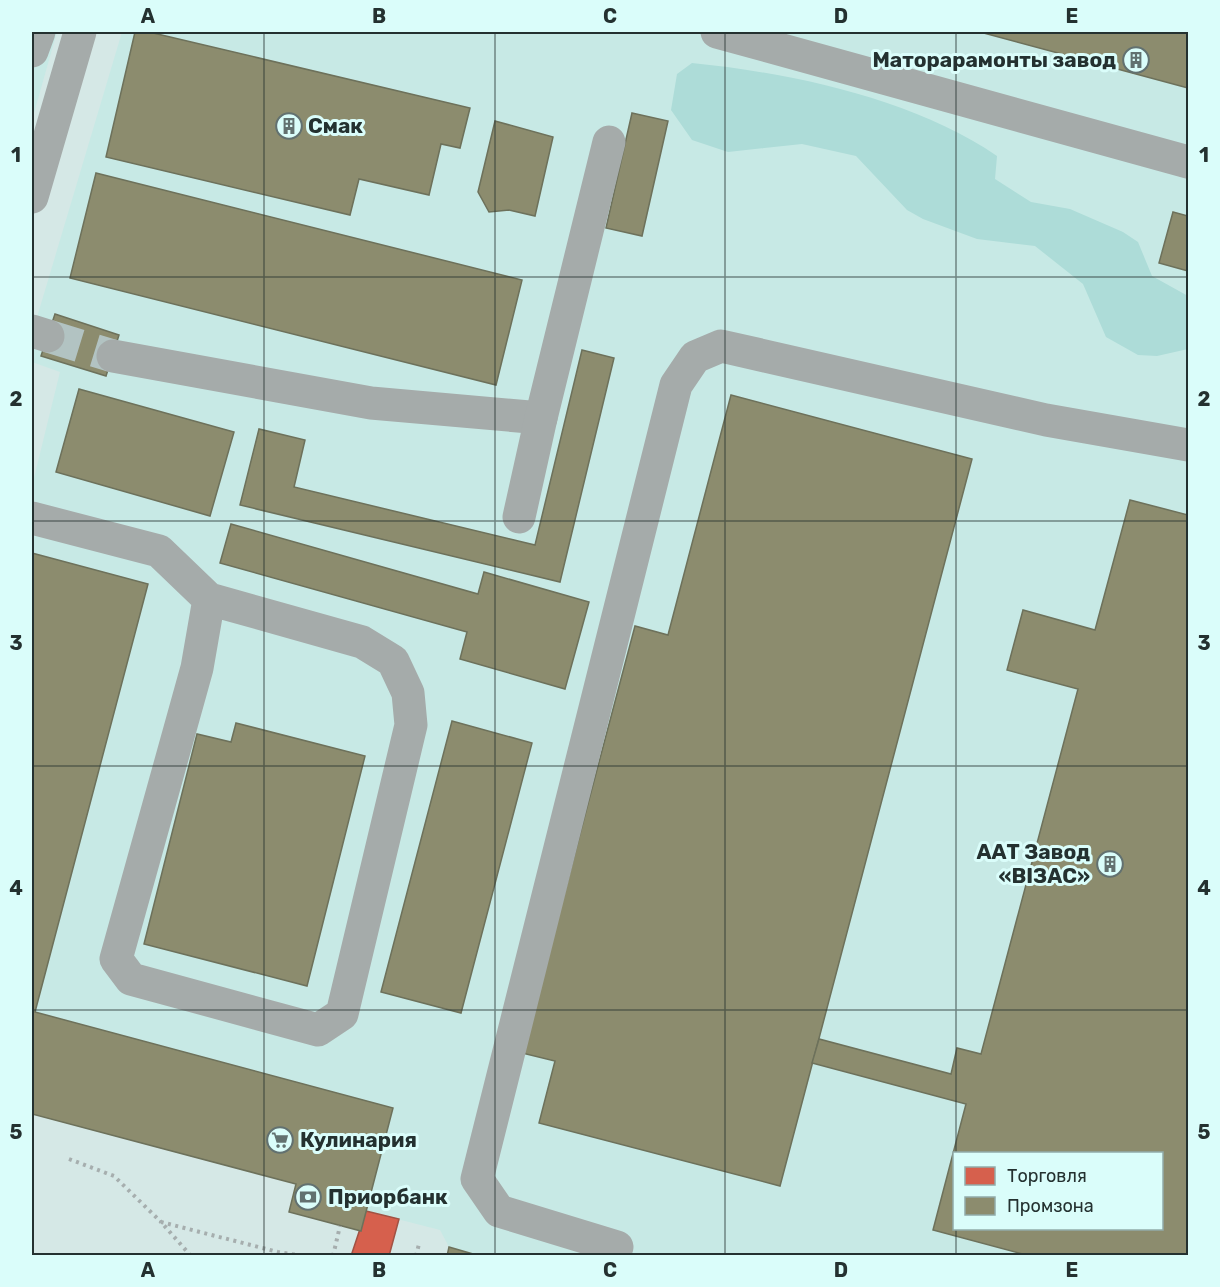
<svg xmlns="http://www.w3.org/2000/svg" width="1220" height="1287" viewBox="0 0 1220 1287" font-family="Rubik,sans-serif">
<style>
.built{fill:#c7e9e5;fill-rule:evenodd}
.green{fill:#addcd8}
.shops{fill:#d6604d;stroke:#a15244;stroke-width:1.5}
.industry{fill:#8c8c6e;stroke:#6d715b;stroke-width:1.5;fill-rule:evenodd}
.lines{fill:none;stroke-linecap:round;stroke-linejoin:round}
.minor-tunnel{stroke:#b2c3c2;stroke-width:33;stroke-dasharray:33 16;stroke-linecap:butt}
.path{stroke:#a6aeae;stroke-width:4;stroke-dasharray:3 4.5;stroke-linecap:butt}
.minor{stroke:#a5abaa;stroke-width:33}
.grid{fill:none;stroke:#243130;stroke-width:1.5;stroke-opacity:0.55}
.labels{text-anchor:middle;stroke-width:6;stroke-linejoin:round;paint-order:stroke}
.poi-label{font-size:21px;font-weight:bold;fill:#243130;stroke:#dafdfa;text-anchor:start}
.neatline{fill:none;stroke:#243130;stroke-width:2}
.grid-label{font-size:20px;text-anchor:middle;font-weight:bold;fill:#243130}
</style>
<rect width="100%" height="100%" fill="#d5e8e6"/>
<g class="built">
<path d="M32,32H57L32,120Z"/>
<path d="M122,32H1188V1255H447L449,1247L440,1230L366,1211L361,1231L289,1212L296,1184L32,1114V486L60,372L32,362V334ZM954,1154H1162V1228H954Z"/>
</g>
<path class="green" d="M692,63C792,73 914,99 997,156L995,179L1031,202L1070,209L1123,232L1138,242L1152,276L1188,296V349L1157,356L1138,355L1106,337L1083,284L1035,246L977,239L923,219L907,210L856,156L802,144L728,152L692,140L671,110L677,74Z"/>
<path class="shops" d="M366,1211L399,1219L389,1256H351Z"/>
<g class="industry">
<path d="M135,32H149L470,108L460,148L441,144L429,195L359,179L350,215L106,157Z"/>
<path d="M980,32H1188V88Z"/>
<path d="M632,113L668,121L642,236L606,228Z"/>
<path d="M495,121L553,137L535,216L509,210L489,212L478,192Z"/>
<path d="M96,173L522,280L496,385L70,278Z"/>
<path d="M1173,212L1188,216V271L1159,263Z"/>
<path d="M55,314L119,335L106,376L41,356Z"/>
<path d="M582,350L614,358L560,582L240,505L259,429L305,440L294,487L535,545Z"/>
<path d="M79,389L234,432L210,516L56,472Z"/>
<path d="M731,395L972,459L780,1186L539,1123L555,1061L522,1053L635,626L668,635Z"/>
<path d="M1130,500L1188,515V1256H1030L933,1230L966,1104L812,1063L819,1039L951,1074L957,1048L981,1054L1078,689L1007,670L1023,610L1095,630ZM954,1154H1162V1228H954Z"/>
<path d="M231,524L478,594L484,572L589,602L565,689L460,659L467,632L220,563Z"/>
<path d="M32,553L148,584L35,1012L393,1108L361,1231L289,1212L296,1184L32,1114Z"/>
<path d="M452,721L532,743L461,1013L381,992Z"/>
<path d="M236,723L365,756L307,986L144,944L197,734L231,742Z"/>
<path d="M449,1247L480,1256H447Z"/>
</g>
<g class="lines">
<path class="minor-tunnel" d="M48,336L113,356"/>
<g class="path">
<path d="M69,1159L114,1176L161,1222"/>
<path d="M191,1256L161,1222L278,1252L304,1256"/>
<path d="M333,1256L340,1226"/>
<path d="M416,1256L419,1244"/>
</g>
<g class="minor">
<path d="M717,32L1188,162"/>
<path d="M32,51L39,32"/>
<path d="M32,197L80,32"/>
<path d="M32,331L48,336"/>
<path d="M113,356L371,403L541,418"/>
<path d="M519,517L541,418L609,142"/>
<path d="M32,518L159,551L209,599L362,642L393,661L408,693L411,725L342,1014L318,1030L131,979L116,959L197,668L209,599"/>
<path d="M617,1247L499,1211L477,1179L676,385L695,357L721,346L1046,420L1188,445"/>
</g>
</g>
<path class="grid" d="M264,32V1256M495,32V1256M725,32V1256M956,32V1154M32,277H1188M32,521H1188M32,766H1188M32,1010H1188M956,1228V1256"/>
<defs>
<g id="building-ring" transform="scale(1.35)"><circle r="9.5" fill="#dafdfa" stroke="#627170" stroke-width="1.5"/><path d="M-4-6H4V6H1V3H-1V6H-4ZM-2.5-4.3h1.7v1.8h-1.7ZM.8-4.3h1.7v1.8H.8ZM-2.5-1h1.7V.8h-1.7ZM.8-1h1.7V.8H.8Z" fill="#627170"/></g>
<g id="supermarket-ring" transform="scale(1.35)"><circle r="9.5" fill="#dafdfa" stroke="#627170" stroke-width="1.5"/><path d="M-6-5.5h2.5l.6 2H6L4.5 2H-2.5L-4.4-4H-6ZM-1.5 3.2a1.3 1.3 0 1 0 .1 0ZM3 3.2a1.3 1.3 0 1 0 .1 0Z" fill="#627170"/></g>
<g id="bank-ring" transform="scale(1.35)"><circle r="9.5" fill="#dafdfa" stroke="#627170" stroke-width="1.5"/><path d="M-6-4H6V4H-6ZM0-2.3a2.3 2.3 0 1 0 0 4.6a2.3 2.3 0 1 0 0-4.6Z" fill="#627170"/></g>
</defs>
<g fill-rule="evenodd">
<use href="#building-ring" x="1136" y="60"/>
<use href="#building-ring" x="289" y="126"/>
<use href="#building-ring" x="1110" y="864"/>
<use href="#supermarket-ring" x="280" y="1140"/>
<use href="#bank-ring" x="308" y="1197"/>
</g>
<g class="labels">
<g class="poi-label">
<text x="1116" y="67" text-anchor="end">Маторарамонты завод</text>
<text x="308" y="133">Смак</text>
<text x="1090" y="859" text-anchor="end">ААТ Завод<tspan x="1090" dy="24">«ВІЗАС»</tspan></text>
<text x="300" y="1147">Кулинария</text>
<text x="328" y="1204">Приорбанк</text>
</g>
</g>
<rect width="1220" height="1287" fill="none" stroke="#dafdfa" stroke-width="66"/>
<rect x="953" y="1152" width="210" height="78" fill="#dafdfa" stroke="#91aba9" stroke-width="1.5"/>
<rect x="965" y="1167" width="30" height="18" fill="#d6604d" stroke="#91aba9" stroke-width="1.5"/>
<text x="1007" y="1182" font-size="18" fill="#243130">Торговля</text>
<rect x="965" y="1197" width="30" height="18" fill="#8c8c6e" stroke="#91aba9" stroke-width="1.5"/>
<text x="1007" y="1212" font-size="18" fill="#243130">Промзона</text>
<rect x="33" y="33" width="1154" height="1221" class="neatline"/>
<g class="grid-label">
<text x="148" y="23">A</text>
<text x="379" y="23">B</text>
<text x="610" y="23">C</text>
<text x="841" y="23">D</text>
<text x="1072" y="23">E</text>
<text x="16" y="162">1</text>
<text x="1204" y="162">1</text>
<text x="16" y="406">2</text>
<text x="1204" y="406">2</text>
<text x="16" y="650">3</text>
<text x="1204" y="650">3</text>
<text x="16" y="895">4</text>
<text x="1204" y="895">4</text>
<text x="16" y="1139">5</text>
<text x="1204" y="1139">5</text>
<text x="148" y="1277">A</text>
<text x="379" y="1277">B</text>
<text x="610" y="1277">C</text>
<text x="841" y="1277">D</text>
<text x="1072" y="1277">E</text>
</g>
</svg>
